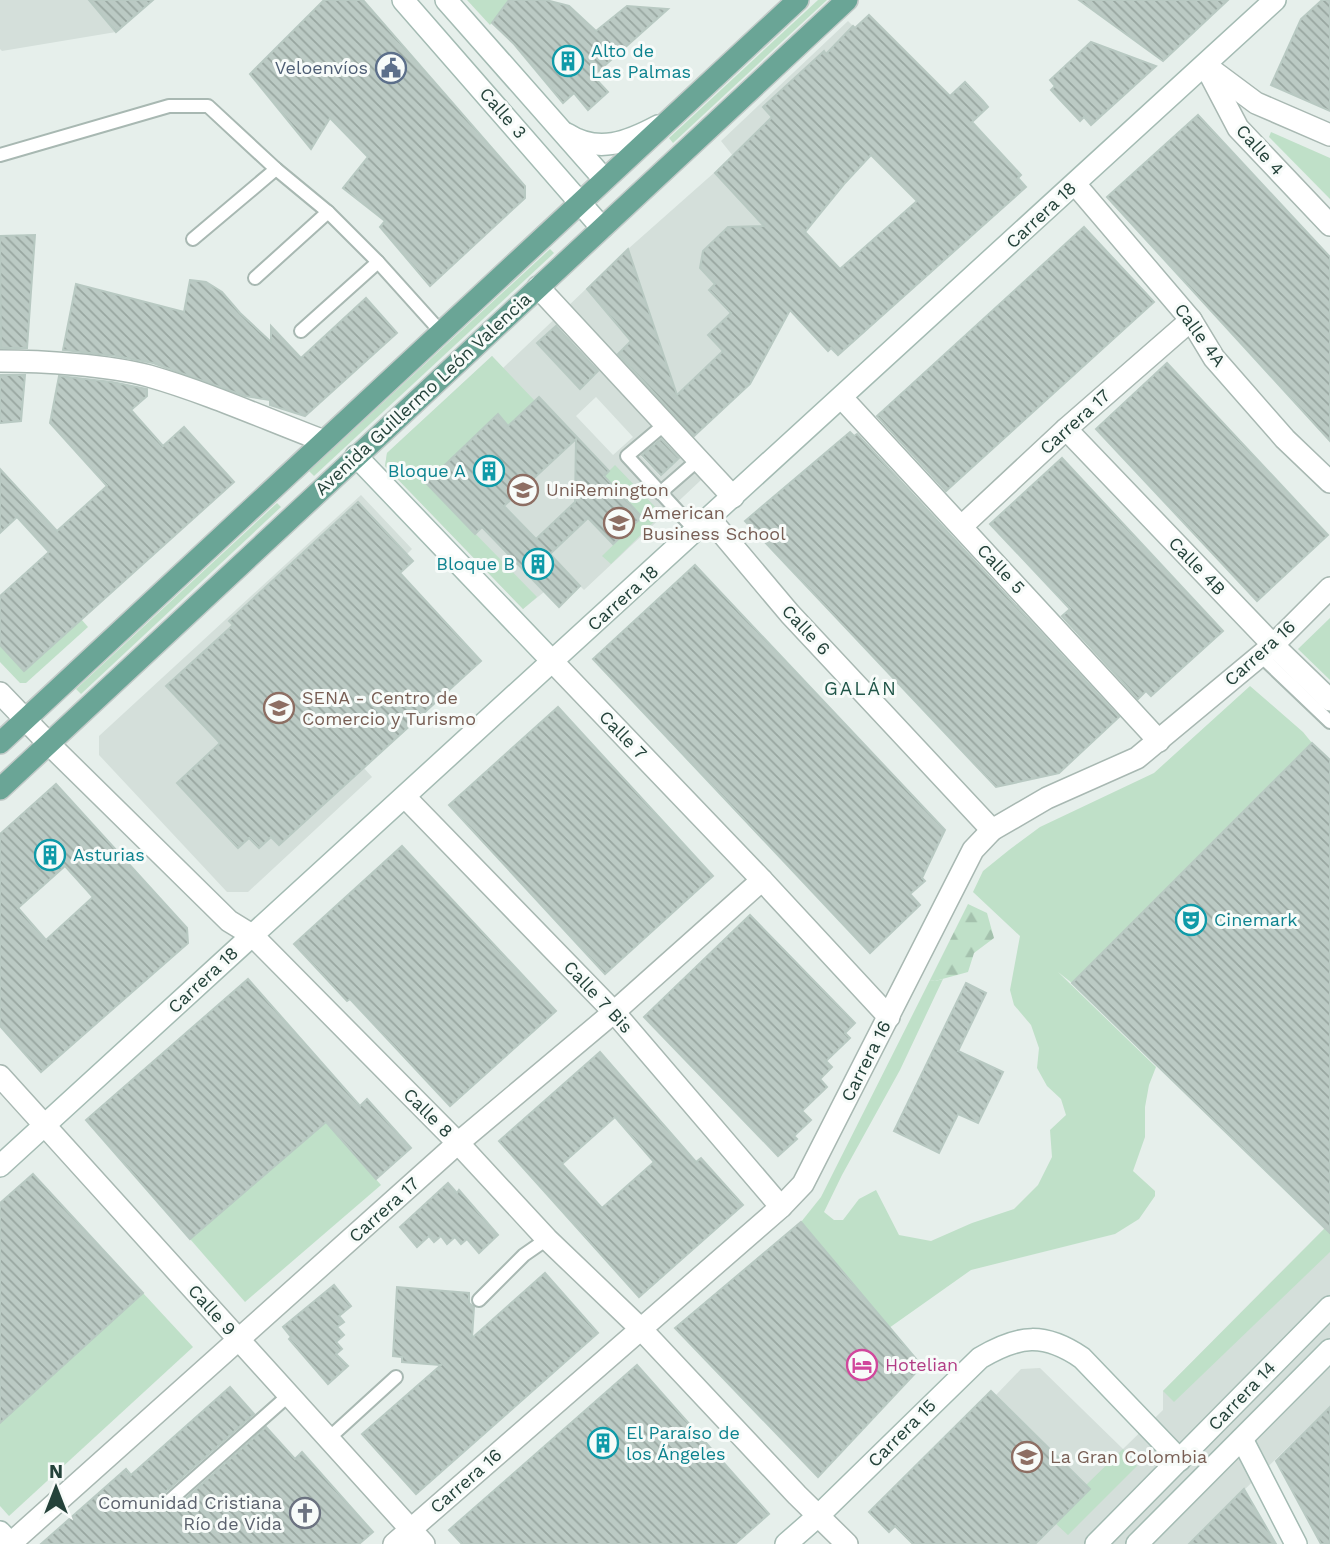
<svg xmlns="http://www.w3.org/2000/svg" width="1330" height="1544" viewBox="0 0 1330 1544" font-family="'Work Sans',sans-serif">
<style>
.built{fill:#d4dfda;fill-rule:evenodd}
.green{fill:#bfe0c8}
.forest{fill:url(#forest-firs)}
.building{fill:url(#building-back-hatch);stroke:#b8c9c2;stroke-width:2;fill-rule:evenodd}
.lines{fill:none;stroke-linecap:round;stroke-linejoin:round}
.lane-casing{stroke:#a8b8b2;stroke-width:16}
.street-casing{stroke:#a8b8b2;stroke-width:24}
.secondary-casing{stroke:#a4bbb3;stroke-width:24}
.primary-casing{stroke:#c2cac8;stroke-width:24}
.lane{stroke:#fff;stroke-width:12}
.street{stroke:#fff;stroke-width:21}
.secondary{stroke:#fff;stroke-width:21}
.primary{stroke:#6aa596;stroke-width:21}
.labels{text-anchor:middle;stroke-width:6;stroke-linejoin:round;paint-order:stroke}
.culture-label{font-size:18px;fill:#0d838f;stroke:#f7fbf9;text-anchor:start}
.service-label{font-size:18px;fill:#4e5e75;stroke:#f7fbf9;text-anchor:end}
.street-label{font-size:18px;fill:#24423a;stroke:#f7fbf9}
.education-label{font-size:18px;fill:#785e54;stroke:#f7fbf9;text-anchor:start}
.hotel-label{font-size:18px;fill:#b23c85;stroke:#f7fbf9;text-anchor:start}
.worship-label{font-size:18px;fill:#5b616d;stroke:#f7fbf9;text-anchor:end}
.neighbourhood-label{font-size:19px;letter-spacing:2px;fill:#1f5548;stroke:#f7fbf9}
</style>
<defs>
<pattern id="forest-firs" width="22" height="20" patternUnits="userSpaceOnUse" patternTransform="scale(1.75)"><rect width="22" height="20" fill="#bfe0c8"/><path d="M5 1l3.5 6h-7zM16 11l3.5 6h-7z" fill="#a4c1ad"/></pattern>
<pattern id="building-back-hatch" width="6" height="6" patternUnits="userSpaceOnUse" patternTransform="scale(1.75)"><rect width="6" height="6" fill="#bbcac4"/><path d="M-1 5l2 2M0 0l6 6M5-1l2 2" fill="none" stroke="#98a6a0"/></pattern>
</defs>
<rect width="100%" height="100%" fill="#e6efeb"/>
<g class="built">
<path d="M0,0H153L116,32L2,51L0,49Z"/>
<path d="M848,21L920,93L901,111L870,156L803,230L823,251L752,381L691,438L717,465L584,590L580,586L559,607L544,592L523,609L385,466L387,453L492,356L503,368L628,249L733,156L721,141ZM558,325L600,370L580,388L538,343ZM596,397L633,437L613,455L576,416ZM661,437L681,457L660,476L641,456Z"/>
<path d="M361,495L412,549L407,554L413,561L400,573L481,661L363,767L372,777L248,892H227L99,755V736Z"/>
<path d="M1330,1223V1406L1189,1544H913L896,1527L889,1532L869,1512L991,1391L996,1395L1021,1369L1040,1368L1123,1449L1163,1410V1391Z"/>
</g>
<g class="green">
<path d="M467,0H509L490,25Z"/>
<path d="M818,0H827L673,143L669,138Z"/>
<path d="M1271,132L1330,158V199L1269,137Z"/>
<path d="M550,249L554,253L314,476L309,471Z"/>
<path d="M492,356L535,401L508,426L497,415L426,483L537,597L523,609L385,466L387,453Z"/>
<path d="M615,465L662,514L611,564L602,556L642,517L604,476Z"/>
<path d="M277,503L281,507L81,694L76,689Z"/>
<path d="M1330,618V680L1298,649Z"/>
<path d="M81,619L88,627L26,683H20L0,662V645Z"/>
<path d="M1250,686L1303,732L1312,743L1072,983L1058,972L1156,1067L1149,1085L1145,1107V1137L1133,1171L1155,1191V1196L1139,1219L1115,1234L971,1270L889,1328L801,1222L821,1197L930,980L935,981L943,979L900,1070L842,1175L824,1212L834,1220H843L859,1199L876,1190L899,1235L931,1241L972,1223L1014,1209L1038,1185L1052,1157L1050,1130L1066,1115L1061,1099L1047,1086L1037,1068L1039,1048L1031,1025L1014,1005L1010,990L1020,936L973,892L983,871L1009,850L1040,827L1154,773Z"/>
<path d="M326,1122L381,1185L245,1302L190,1239Z"/>
<path d="M1325,1228L1330,1233V1252L1174,1402L1163,1391Z"/>
<path d="M143,1293L193,1347L9,1516L0,1506V1423Z"/>
<path d="M1123,1449L1137,1466L1068,1535L1055,1523L1090,1489L1086,1485Z"/>
</g>
<path class="forest" d="M968,904L987,913L994,938L974,953L968,972L935,981L930,980Z"/>
<g class="building">
<path d="M89,0H153L116,32Z"/>
<path d="M324,0H363L525,186V198L430,286L380,227L385,221L343,188L368,157L330,118L311,149L250,74Z"/>
<path d="M509,0H546L569,6L596,31L627,6L668,9L593,76L608,92L588,110L574,93L563,103L514,44L492,23Z"/>
<path d="M1079,0H1228L1163,61Z"/>
<path d="M1322,0H1330V111L1271,85L1301,19Z"/>
<path d="M869,15L950,96L965,82L983,101L988,107L972,122L1021,175L1018,178L1026,187L838,355L831,348L828,351L790,310L750,384L694,436L618,354L631,341L587,289L628,249L677,395L723,351L708,335L731,313L709,290L715,284L700,268L703,251L728,227L764,226L715,173L772,117L763,107L824,51L826,54L853,26L855,28ZM871,155L917,201L840,269L805,232L844,184Z"/>
<path d="M1091,42L1156,66L1091,125L1084,117L1080,121L1063,103L1051,90L1055,86L1050,80Z"/>
<path d="M1198,115L1330,257V441L1107,197Z"/>
<path d="M1084,227L1154,302L946,491L877,416Z"/>
<path d="M35,235L27,348H1L0,236Z"/>
<path d="M190,280L206,282L222,292L240,313L271,342V326L301,358L366,298L397,333L305,416L270,405V400L245,396L153,363L116,356L63,350L76,284L184,312Z"/>
<path d="M556,326L598,371L580,389L537,343Z"/>
<path d="M1167,363L1328,535L1257,601L1096,429Z"/>
<path d="M0,375H25L21,421L0,423Z"/>
<path d="M59,376L112,382L147,389V396L131,410L163,446L184,427L234,482L24,671L0,645V596L49,552L17,517L0,533V469L57,531L107,486L50,423Z"/>
<path d="M539,397L609,471L604,476L642,517L613,544L588,518L550,554L580,586L559,607L482,527L475,534L426,483L498,414L508,426ZM576,439L575,502L536,539L504,506Z"/>
<path d="M850,432L854,436L857,434L1119,717L1059,773L996,787L745,521Z"/>
<path d="M661,439L679,458L661,475L642,455Z"/>
<path d="M1062,458L1223,631L1151,696L1146,691L1138,699L1062,616L1070,609L990,524Z"/>
<path d="M358,502L413,561L400,573L481,661L279,845L271,837L259,848L249,838L238,848L177,783L220,743L166,686L233,625L229,621Z"/>
<path d="M695,565L945,830L922,878L925,881L910,894L920,905L870,953L593,659Z"/>
<path d="M558,707L713,876L605,974L449,805Z"/>
<path d="M1312,743L1330,760V1233L1072,983Z"/>
<path d="M56,784L187,928L188,943L41,1072L0,1026V834ZM65,866L93,897L46,940L18,908Z"/>
<path d="M402,846L556,1011L450,1106L350,999L347,1001L294,944Z"/>
<path d="M750,915L855,1023L845,1033L850,1038L826,1061L832,1067L820,1079L827,1087L802,1111L811,1120L794,1136L797,1139L778,1156L644,1017Z"/>
<path d="M248,979L360,1106L367,1099L411,1148L376,1179L326,1122L190,1239L86,1120Z"/>
<path d="M966,983L986,993L958,1051L1003,1072L978,1123L958,1114L939,1153L894,1131Z"/>
<path d="M600,1052L696,1162L701,1158L743,1205L639,1297L499,1141ZM615,1117L654,1162L602,1208L562,1164Z"/>
<path d="M33,1174L143,1293L0,1423V1203Z"/>
<path d="M448,1183L457,1193L459,1190L498,1235L479,1253L467,1239L461,1244L455,1237L447,1244L441,1236L434,1242L429,1236L417,1247L400,1227Z"/>
<path d="M801,1222L922,1366L818,1477L675,1328Z"/>
<path d="M545,1273L598,1333L416,1494L362,1434L441,1365L402,1362V1357L393,1356L397,1287L469,1293V1303L474,1307L472,1338Z"/>
<path d="M334,1285L351,1306L339,1316L344,1322L337,1327L344,1335L336,1342L342,1349L336,1354L348,1366L328,1384L289,1339L291,1337L283,1327Z"/>
<path d="M637,1365L769,1514L735,1544H462L449,1530Z"/>
<path d="M230,1387L254,1414L162,1495L159,1503L162,1508L169,1511L174,1509L266,1427L295,1459L302,1452L373,1532L359,1544H41L126,1469L131,1475Z"/>
<path d="M991,1391L1090,1489L1035,1544H913L895,1526L889,1532L869,1512Z"/>
<path d="M1330,1407V1544H1321L1276,1461Z"/>
<path d="M1244,1489L1276,1544H1189Z"/>
</g>
<g class="lines">
<g class="lane-casing">
<g id="lane">
<path d="M0,155L169,106H208L276,169L328,212L378,262L441,332"/>
<path d="M193,239L276,169"/>
<path d="M255,278L328,212"/>
<path d="M301,331L378,262"/>
<path d="M665,424L627,456L696,531"/>
<path d="M660,493L698,460"/>
<path d="M1261,656L1330,722"/>
<path d="M479,1300L524,1255L547,1239"/>
<path d="M328,1439L396,1377"/>
<path d="M168,1502L289,1395"/>
</g>
</g>
<g class="street-casing">
<g id="street">
<path d="M1205,65L1238,128L1330,225"/>
<path d="M1209,68L1256,103L1330,135"/>
<path d="M1075,184L1191,320L1214,358L1285,439L1330,482"/>
<path d="M538,287L733,497"/>
<path d="M0,361C42,361 108,365 149,376C208,393 266,419 324,441"/>
<path d="M842,398L1159,741"/>
<path d="M1066,429L1273,645L1330,700"/>
<path d="M710,519L790,614L992,830"/>
<path d="M962,526L1066,429L1191,320"/>
<path d="M553,662L762,880L889,1017"/>
<path d="M0,693L49,744L229,921L252,935L458,1143L547,1239L641,1329L797,1495L847,1544"/>
<path d="M405,797L614,1012L781,1207"/>
<path d="M0,1076L424,1544"/>
<path d="M10,1544L458,1143L614,1012L762,880"/>
<path d="M394,1544L781,1207L803,1184L973,850L992,830L1047,798L1137,758L1273,645L1330,588"/>
</g>
</g>
<g class="secondary-casing">
<g id="secondary">
<path d="M403,0L602,228"/>
<path d="M446,0L604,179"/>
<path d="M567,134C598,154 628,142 658,126"/>
<path d="M356,456L553,662"/>
<path d="M0,1166L1275,0"/>
<path d="M1242,1439L1296,1544"/>
<path d="M0,1532L11,1544"/>
<path d="M786,1544L818,1516L980,1358C1019,1335 1044,1332 1082,1358L1180,1460"/>
<path d="M1096,1544L1330,1307"/>
<path d="M1137,1544L1330,1350"/>
</g>
</g>
<g class="primary-casing">
<g id="primary">
<path d="M0,743L798,0"/>
<path d="M0,789L847,0"/>
</g>
</g>
<use href="#lane" class="lane"/>
<use href="#street" class="street"/>
<use href="#secondary" class="secondary"/>
<use href="#primary" class="primary"/>
</g>
<defs>
<g id="building-ring" transform="scale(1.575)"><circle r="9.5" fill="#f7fbf9" stroke="#0f9aa8" stroke-width="1.5"/><path d="M-4-6H4V6H1V3H-1V6H-4ZM-2.5-4.3h1.7v1.8h-1.7ZM.8-4.3h1.7v1.8H.8ZM-2.5-1h1.7V.8h-1.7ZM.8-1h1.7V.8H.8Z" fill="#0f9aa8"/></g>
<g id="civic-ring" transform="scale(1.575)"><circle r="9.5" fill="#f7fbf9" stroke="#5c6f8a" stroke-width="1.5"/><path d="M-.6-6.5H3V-4.5H.6V-3L4-1V1h2V6H-6V1h2V-1L-.6-3ZM-1.2 2.5V6h2.4V2.5Z" fill="#5c6f8a"/></g>
<g id="university-ring" transform="scale(1.575)"><circle r="9.5" fill="#f7fbf9" stroke="#8d6e63" stroke-width="1.5"/><path d="M0-5L7-2L0 1L-7-2ZM-4 1L0 2.5L4 1V4Q0 6-4 4Z" fill="#8d6e63"/></g>
<g id="theatre-ring" transform="scale(1.575)"><circle r="9.5" fill="#f7fbf9" stroke="#0f9aa8" stroke-width="1.5"/><path d="M-5-5.5Q0-4 5-5.5V0Q5 5 0 6Q-5 5-5 0ZM-3.3-2.5H-1v1.5H-3.3ZM1-2.5H3.3v1.5H1ZM-2.8 1Q0 5.5 2.8 1Z" fill="#0f9aa8"/></g>
<g id="hotel-ring" transform="scale(1.575)"><circle r="9.5" fill="#f7fbf9" stroke="#d1479c" stroke-width="1.5"/><path d="M-6-4.5h1.5V1H6V5H4.5V3h-9V5H-6ZM-4 0a1.8 1.8 0 1 1 3.6 0ZM.5 0V-2.5h3Q6-2.5 6 0Z" fill="#d1479c"/></g>
<g id="church-ring" transform="scale(1.575)"><circle r="9.5" fill="#f7fbf9" stroke="#6b7280" stroke-width="1.5"/><path d="M-1.2-6h2.4v3.5h3.3v2.4h-3.3V6h-2.4V-.1h-3.3v-2.4h3.3Z" fill="#6b7280"/></g>
</defs>
<g fill-rule="evenodd">
<use href="#building-ring" x="568" y="61"/>
<use href="#civic-ring" x="391" y="68"/>
<use href="#building-ring" x="489" y="471"/>
<use href="#university-ring" x="523" y="490"/>
<use href="#university-ring" x="619" y="523"/>
<use href="#building-ring" x="538" y="564"/>
<use href="#university-ring" x="279" y="708"/>
<use href="#building-ring" x="50" y="855"/>
<use href="#theatre-ring" x="1191" y="920"/>
<use href="#hotel-ring" x="862" y="1365"/>
<use href="#building-ring" x="603" y="1443"/>
<use href="#university-ring" x="1027" y="1457"/>
<use href="#church-ring" x="305" y="1513"/>
</g>
<g class="labels">
<g class="culture-label">
<text x="591" y="57">Alto de<tspan x="591" dy="21">Las Palmas</tspan></text>
<text x="466" y="477" text-anchor="end">Bloque A</text>
<text x="515" y="570" text-anchor="end">Bloque B</text>
<text x="73" y="861">Asturias</text>
<text x="1214" y="926">Cinemark</text>
<text x="626" y="1439">El Paraíso de<tspan x="626" dy="21">los Ángeles</tspan></text>
</g>
<g class="service-label">
<text x="368" y="74">Veloenvíos</text>
</g>
<g class="street-label">
<text transform="translate(503 113) rotate(49)" y="6">Calle 3</text>
<text transform="translate(1260 150) rotate(48)" y="6">Calle 4</text>
<text transform="translate(1041 215) rotate(-43)" y="6">Carrera 18</text>
<text transform="translate(1200 335) rotate(54)" y="6">Calle 4A</text>
<text transform="translate(423 394) rotate(-43)" y="6">Avenida Guillermo León Valencia</text>
<text transform="translate(1075 422) rotate(-42)" y="6">Carrera 17</text>
<text transform="translate(1197 566) rotate(46)" y="6">Calle 4B</text>
<text transform="translate(1001 569) rotate(47)" y="6">Calle 5</text>
<text transform="translate(623 598) rotate(-42)" y="6">Carrera 18</text>
<text transform="translate(806 630) rotate(47)" y="6">Calle 6</text>
<text transform="translate(1260 653) rotate(-42)" y="6">Carrera 16</text>
<text transform="translate(623 735) rotate(46)" y="6">Calle 7</text>
<text transform="translate(203 980) rotate(-43)" y="6">Carrera 18</text>
<text transform="translate(598 997) rotate(47)" y="6">Calle 7 Bis</text>
<text transform="translate(866 1061) rotate(-63)" y="6">Carrera 16</text>
<text transform="translate(428 1113) rotate(45)" y="6">Calle 8</text>
<text transform="translate(384 1210) rotate(-42)" y="6">Carrera 17</text>
<text transform="translate(212 1310) rotate(48)" y="6">Calle 9</text>
<text transform="translate(1242 1396) rotate(-46)" y="6">Carrera 14</text>
<text transform="translate(902 1433) rotate(-45)" y="6">Carrera 15</text>
<text transform="translate(466 1481) rotate(-41)" y="6">Carrera 16</text>
</g>
<g class="education-label">
<text x="546" y="496">UniRemington</text>
<text x="642" y="519">American<tspan x="642" dy="21">Business School</tspan></text>
<text x="302" y="704">SENA - Centro de<tspan x="302" dy="21">Comercio y Turismo</tspan></text>
<text x="1050" y="1463">La Gran Colombia</text>
</g>
<g class="hotel-label">
<text x="885" y="1371">Hotelian</text>
</g>
<g class="worship-label">
<text x="282" y="1509">Comunidad Cristiana<tspan x="282" dy="21">Río de Vida</tspan></text>
</g>
<g class="neighbourhood-label">
<text x="861" y="695">GALÁN</text>
</g>
</g>
<g transform="translate(56 1488)" stroke="#f7fbf9" stroke-width="5" paint-order="stroke">
<path d="M0-5L12 26L0 18L-12 26Z" fill="#24423a"/>
<text y="-10" font-size="19" font-weight="bold" text-anchor="middle" fill="#24423a">N</text>
</g>
</svg>
